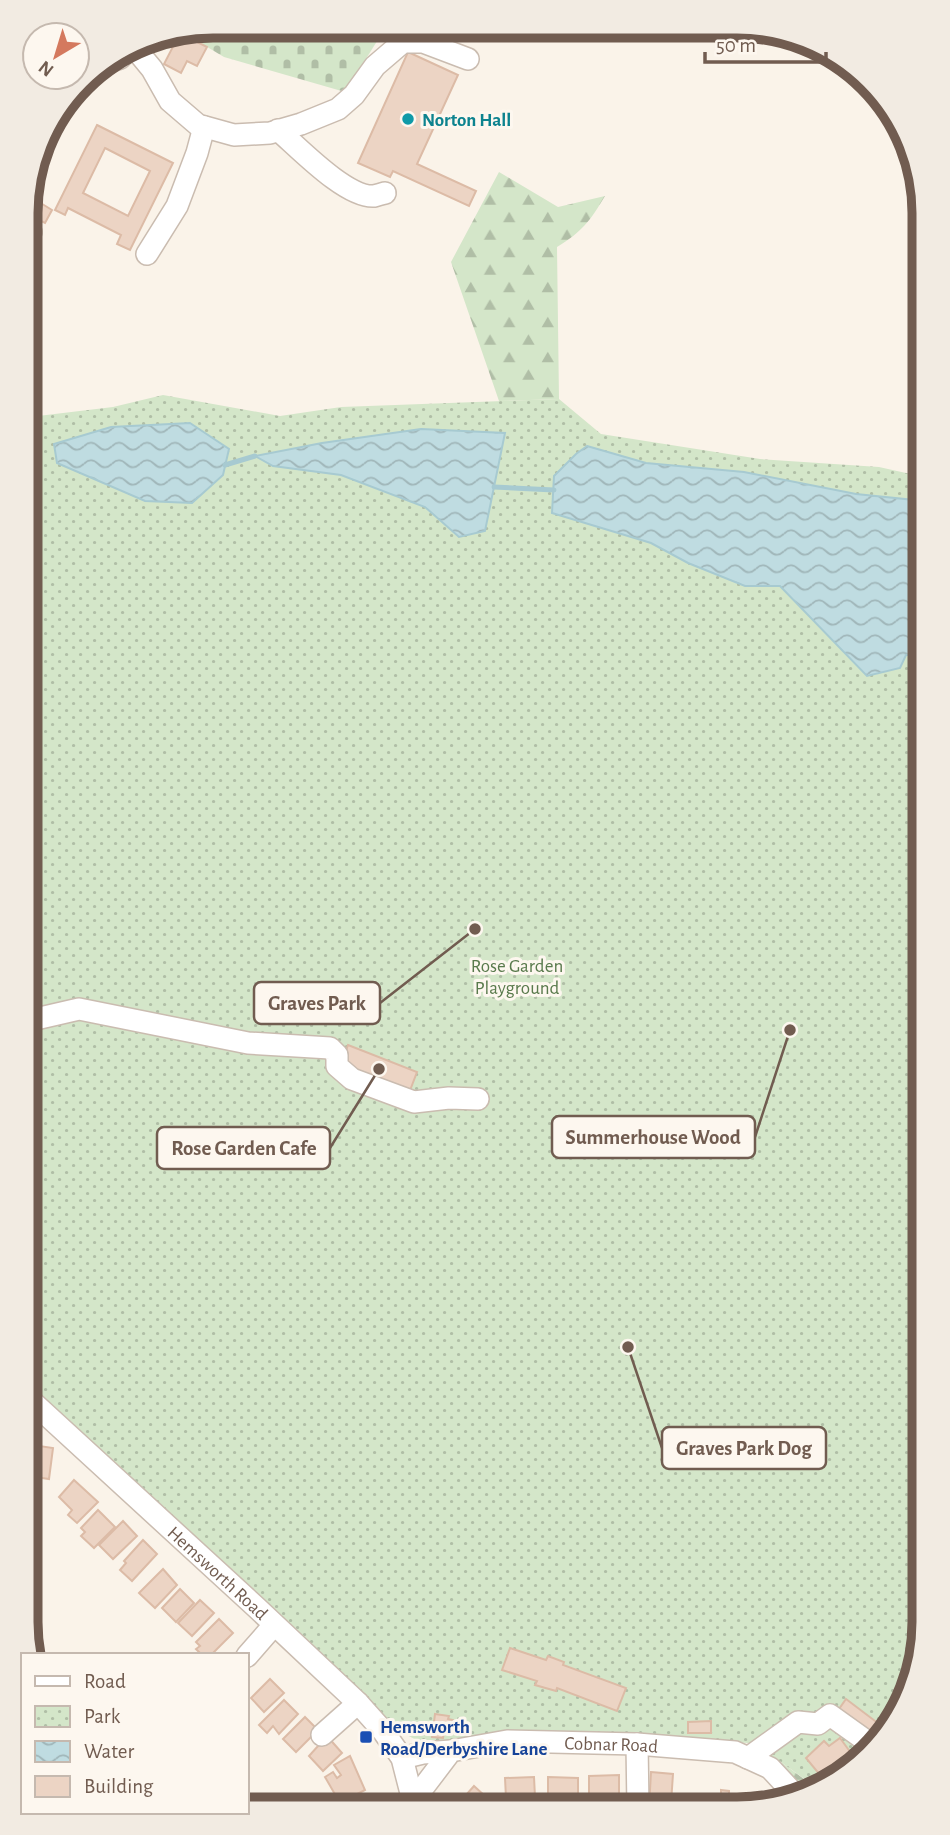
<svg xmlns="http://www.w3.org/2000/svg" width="950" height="1835" viewBox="0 0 950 1835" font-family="'Alegreya Sans',sans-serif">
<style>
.forest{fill:url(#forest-firs)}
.cemetery{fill:url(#cemetery-stones)}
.park{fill:url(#park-dots)}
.water{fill:url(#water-waves);stroke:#a7cad1;stroke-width:2}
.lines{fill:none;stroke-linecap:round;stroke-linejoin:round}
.stream{stroke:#a7cad1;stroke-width:5}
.building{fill:#ecd4c4;stroke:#dcbba6;stroke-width:2;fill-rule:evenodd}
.minor-casing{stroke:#cabcb0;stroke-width:24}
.minor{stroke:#fff;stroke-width:21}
.culture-dot{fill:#0f9aa8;stroke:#fdf7ef;stroke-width:2.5}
.transit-dot{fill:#1a4fb4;stroke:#fdf7ef;stroke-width:2.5}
.labels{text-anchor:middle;stroke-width:6;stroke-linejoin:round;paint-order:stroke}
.culture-label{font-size:19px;font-weight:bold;fill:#0d838f;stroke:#fdf7ef;text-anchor:start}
.park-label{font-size:19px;fill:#597a4c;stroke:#fdf7ef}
.street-label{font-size:19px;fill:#715c50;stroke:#fdf7ef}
.transit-label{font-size:19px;font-weight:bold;fill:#164399;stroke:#fdf7ef;text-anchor:start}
.rim{fill:none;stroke:#715c50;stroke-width:9}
.leader{fill:none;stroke:#715c50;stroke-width:2.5}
.callout-dot{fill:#715c50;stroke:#fdf7ef;stroke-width:2.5}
.callout{fill:#fdf7ef;stroke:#715c50;stroke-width:2.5}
.callout-label{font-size:21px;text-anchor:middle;font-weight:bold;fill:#715c50}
</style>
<defs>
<pattern id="forest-firs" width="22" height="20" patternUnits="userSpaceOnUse" patternTransform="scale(1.75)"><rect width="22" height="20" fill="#d4e6c9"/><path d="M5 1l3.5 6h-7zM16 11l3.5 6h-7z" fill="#b0bea6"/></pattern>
<pattern id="cemetery-stones" width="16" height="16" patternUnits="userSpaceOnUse" patternTransform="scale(1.75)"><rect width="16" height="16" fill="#d4e6c9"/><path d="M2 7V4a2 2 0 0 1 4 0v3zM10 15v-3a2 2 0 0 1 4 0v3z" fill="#b0bea6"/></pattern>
<pattern id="park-dots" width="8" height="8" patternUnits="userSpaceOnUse" patternTransform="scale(1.75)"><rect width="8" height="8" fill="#d4e6c9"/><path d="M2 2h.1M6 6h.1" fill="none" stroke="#b0bea6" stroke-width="1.8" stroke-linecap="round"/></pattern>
<pattern id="water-waves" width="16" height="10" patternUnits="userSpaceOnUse" patternTransform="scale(1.75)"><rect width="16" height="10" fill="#bfdce1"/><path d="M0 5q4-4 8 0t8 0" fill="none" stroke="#a0b6b9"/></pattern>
</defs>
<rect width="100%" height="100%" fill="#faf3e9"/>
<g class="forest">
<path d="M499,172L558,207L605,196C590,221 582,232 557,247L559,399L499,401L451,262Z"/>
<path d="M781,1762L812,1785L820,1782L805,1793L787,1773Z"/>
</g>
<path class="cemetery" d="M213,26L386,27L345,92L224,57L182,32Z"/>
<path class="park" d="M163,395L280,416L341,407L559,399L601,434L760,459L879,467L924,477L923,1635L885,1736L814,1786L781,1762L748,1743L661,1737L487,1739L421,1742L396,1730L27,1381L28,419L38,416L113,407Z"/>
<g class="water">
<path d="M190,423L229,449L223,475L192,503L145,501L57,463L54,444L111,427Z"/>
<path d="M421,429L505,433L485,531L459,537L425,507L341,475L273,466L255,456L322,443Z"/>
<path d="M587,446L646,463L744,472L856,494L924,501V654L906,655L900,668L867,676L780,586H745L688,563L651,543L552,513L554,476L576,454Z"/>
</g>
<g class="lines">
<g class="stream">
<path d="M225,465L255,456"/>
<path d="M494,487L554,490"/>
</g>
</g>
<g class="building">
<path d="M293,27H317L312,36Z"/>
<path d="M317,27H335L331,34Z"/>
<path d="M180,33L207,47L197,66L187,61L181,73L164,64Z"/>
<path d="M408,52L458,75L417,164L476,191L469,206L393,171L390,177L358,163Z"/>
<path d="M97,125L173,163L130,250L117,244L121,235L68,208L65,215L55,210ZM105,148L150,171L128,216L83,193Z"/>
<path d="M29,186L38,191L31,205L28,203Z"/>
<path d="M39,202L52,210L45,223L31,216Z"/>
<path d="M348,1045L417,1072L409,1093L341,1065Z"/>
<path d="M26,1444L53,1448L49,1479L35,1477L36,1469L26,1468Z"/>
<path d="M74,1480L98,1502L77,1523L68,1515L72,1510L59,1497Z"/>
<path d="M98,1510L115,1527L94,1548L81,1536L85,1532L81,1528Z"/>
<path d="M26,1521H38L36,1545L26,1544Z"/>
<path d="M123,1521L137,1536L113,1559L99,1545Z"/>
<path d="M143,1540L157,1554L132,1581L120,1570L126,1563L124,1561Z"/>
<path d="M163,1569L177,1585L155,1608L139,1593Z"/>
<path d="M180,1589L194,1603L176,1622L162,1608Z"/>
<path d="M200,1600L214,1613L192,1636L178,1623Z"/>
<path d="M219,1619L233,1633L211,1655H202L196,1649L200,1646L196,1642Z"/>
<path d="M510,1648L546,1660L548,1656L564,1662L563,1665L626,1688L617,1711L557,1688L556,1691L535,1685L537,1681L502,1670Z"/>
<path d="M270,1679L284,1693L264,1712L251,1698Z"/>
<path d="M846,1699L887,1730L885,1736L880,1740L839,1709Z"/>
<path d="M284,1700L298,1714L279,1734L273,1726L267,1733L259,1725Z"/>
<path d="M435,1714L449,1716L448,1719L453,1720L451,1734L444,1733L443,1738L432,1737Z"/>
<path d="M305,1717L318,1730L296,1752L283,1739Z"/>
<path d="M711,1721V1733H688V1722Z"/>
<path d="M327,1736L342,1753L323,1771L309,1756Z"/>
<path d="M840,1738L851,1753L856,1756L844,1765L843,1764L831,1775L826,1771L820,1775L806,1758L824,1741L829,1746Z"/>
<path d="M350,1756L365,1790L340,1803L325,1777L333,1772L337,1778L341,1775L334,1765Z"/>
<path d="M651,1772L673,1774L671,1803H682V1801L716,1803V1809L649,1808Z"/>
<path d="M619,1775V1796L589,1797V1776Z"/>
<path d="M534,1777L535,1797L506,1798L505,1778Z"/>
<path d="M548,1777L578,1778V1797H548Z"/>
<path d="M474,1786L497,1807L496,1808H465L459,1803Z"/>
<path d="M721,1790L729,1791V1794L788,1800L737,1809H725L726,1802L721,1801Z"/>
<path d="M360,1800H371V1808H341V1805L360,1806Z"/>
</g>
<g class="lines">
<g class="minor-casing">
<g id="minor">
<path d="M133,46L152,69L170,101L198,125L234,135L270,133L301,124L338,109L354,95L375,66L403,42H423L468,59"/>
<path d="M105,63L120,58L131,47"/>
<path d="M278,130C298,147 346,198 374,196C378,195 381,194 385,193"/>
<path d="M28,231L31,232"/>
<path d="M147,254L177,206L197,153L204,127"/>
<path d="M27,1021L79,1009L248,1043L330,1048L337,1055V1066L352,1079L414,1102L449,1098L478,1099"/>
<path id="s1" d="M26,1396L257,1608L358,1703L383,1731L402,1758L413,1801L412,1808"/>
<path d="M247,1656L274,1625"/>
<path d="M322,1735L358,1703"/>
<path d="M637,1744L638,1808"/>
<path d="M402,1758L423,1753L451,1751"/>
<path d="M748,1758L798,1722L818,1724L830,1715L872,1745"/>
<path id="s2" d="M413,1801L451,1751L507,1741L637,1744L735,1752L770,1768L798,1798"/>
</g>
</g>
<use href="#minor" class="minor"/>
</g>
<circle class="culture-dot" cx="408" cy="119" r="7"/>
<rect class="transit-dot" x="359" y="1730" width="14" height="14" rx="3.5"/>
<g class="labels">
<g class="culture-label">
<text x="422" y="126">Norton Hall</text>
</g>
<g class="park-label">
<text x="517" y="972">Rose Garden<tspan x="517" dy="22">Playground</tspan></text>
</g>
<g class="street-label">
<text dy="7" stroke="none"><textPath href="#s1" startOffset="261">Hemsworth Road</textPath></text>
<text dy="7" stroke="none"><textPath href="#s2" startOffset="224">Cobnar Road</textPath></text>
</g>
<g class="transit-label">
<text x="380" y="1733">Hemsworth<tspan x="380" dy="22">Road/Derbyshire Lane</tspan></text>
</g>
</g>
<path d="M0 0H950V1835H0ZM213 38H737A175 175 0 0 1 912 213V1622A175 175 0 0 1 737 1797H213A175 175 0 0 1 38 1622V213A175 175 0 0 1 213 38Z" fill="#f2ebe2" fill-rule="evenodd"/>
<path class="rim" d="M213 38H737A175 175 0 0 1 912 213V1622A175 175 0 0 1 737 1797H213A175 175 0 0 1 38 1622V213A175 175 0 0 1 213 38Z"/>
<path class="leader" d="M475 929L380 1003M790 1030L755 1137M379 1069L330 1148M628 1347L662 1448"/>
<g class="callout-dot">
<circle cx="475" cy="929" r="7"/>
<circle cx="790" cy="1030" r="7"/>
<circle cx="379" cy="1069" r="7"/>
<circle cx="628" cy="1347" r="7"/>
</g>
<g class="callout">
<rect x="254" y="982" width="126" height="42" rx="7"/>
<rect x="552" y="1116" width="203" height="42" rx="7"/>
<rect x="157" y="1127" width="173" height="42" rx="7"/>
<rect x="662" y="1427" width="164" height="42" rx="7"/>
</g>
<g class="callout-label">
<text x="317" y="1010">Graves Park</text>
<text x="653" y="1144">Summerhouse Wood</text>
<text x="244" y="1155">Rose Garden Cafe</text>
<text x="744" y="1455">Graves Park Dog</text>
</g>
<rect x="21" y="1653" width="228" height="161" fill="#fdf7ef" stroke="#c5b9af" stroke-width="2"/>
<rect x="35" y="1676" width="35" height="10" fill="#ffffff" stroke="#c5b9af" stroke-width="2"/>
<text x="84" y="1688" font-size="21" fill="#715c50">Road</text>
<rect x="35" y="1706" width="35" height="21" fill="url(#park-dots)" stroke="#c5b9af" stroke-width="2"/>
<text x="84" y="1723" font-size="21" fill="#715c50">Park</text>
<rect x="35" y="1741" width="35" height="21" fill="url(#water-waves)" stroke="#c5b9af" stroke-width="2"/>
<text x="84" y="1758" font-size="21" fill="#715c50">Water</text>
<rect x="35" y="1776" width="35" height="21" fill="#ecd4c4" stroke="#c5b9af" stroke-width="2"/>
<text x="84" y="1793" font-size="21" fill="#715c50">Building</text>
<g transform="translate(56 56) rotate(218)"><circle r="33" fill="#fdf7ef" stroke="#c5b9af" stroke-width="2"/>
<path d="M0-5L12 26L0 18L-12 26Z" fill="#d4795e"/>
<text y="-10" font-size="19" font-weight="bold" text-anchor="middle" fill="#715c50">N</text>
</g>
<path d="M705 52v10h121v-10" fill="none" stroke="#715c50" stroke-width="3.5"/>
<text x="716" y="52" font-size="21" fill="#715c50" stroke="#fdf7ef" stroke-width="5" paint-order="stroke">50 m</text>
</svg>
